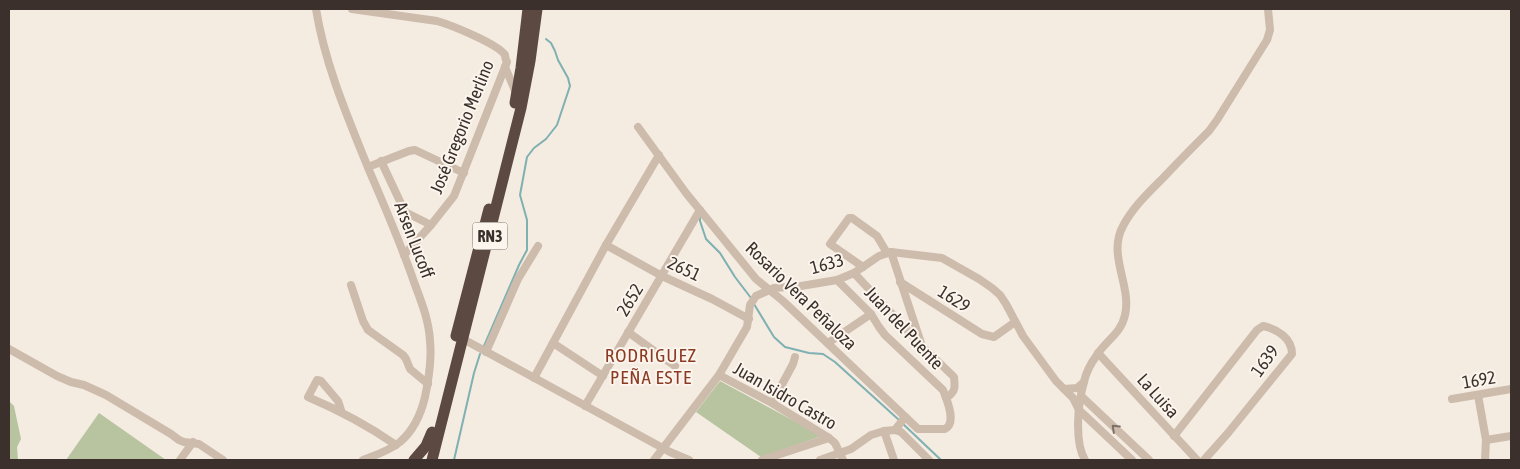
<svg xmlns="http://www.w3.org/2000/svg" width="1520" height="469" viewBox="0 0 1520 469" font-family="'Asap Condensed',sans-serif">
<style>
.green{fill:#b8c4a0}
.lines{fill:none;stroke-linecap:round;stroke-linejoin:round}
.stream{stroke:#7fb0b2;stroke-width:2}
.minor{stroke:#cdbbac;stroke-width:8}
.highway{stroke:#5c4a42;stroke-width:11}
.oneway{stroke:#7d6f65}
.labels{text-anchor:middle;stroke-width:4;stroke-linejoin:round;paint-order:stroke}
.shield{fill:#fbf5ee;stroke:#756b66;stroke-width:1}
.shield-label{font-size:16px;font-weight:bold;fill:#3b302b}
.street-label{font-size:18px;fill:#3b302b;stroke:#fbf5ee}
.neighbourhood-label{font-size:19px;letter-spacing:1px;fill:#8c3b22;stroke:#fbf5ee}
</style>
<rect width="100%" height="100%" fill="#f4ebe1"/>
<g class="green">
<path d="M720,381L822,436L761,457L696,412Z"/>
<path d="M9,401L14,406L21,439L17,447L18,460H9Z"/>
<path d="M99,413L166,460H66Z"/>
</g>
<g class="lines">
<g class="stream">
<path d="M700,217V221L706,239L720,253L735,277L751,298"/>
<path d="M754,304L774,337L785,347L809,353L823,354L835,362L899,420"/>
<path d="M484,346L519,265L527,250V220L520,195L527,157L534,148L546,139L557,125L570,86L568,78L558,60L555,51L551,43L546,39"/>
<path d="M902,423L941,460"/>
<path d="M454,460L474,373L480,354"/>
</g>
<g class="minor">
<path d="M316,9C325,65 348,118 369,170C385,207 401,244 414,282C421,301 429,320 430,341C432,360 429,378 425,397C421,414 414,430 400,442C389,451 376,455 363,460"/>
<path d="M352,9L437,21C451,25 498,44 505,55C505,56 506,62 507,62L454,196L431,225L404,255"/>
<path d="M505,67L516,93"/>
<path d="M638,127L686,193L756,279L783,301L918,429H945C957,423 947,400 943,390L885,335L879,327L871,314L837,280"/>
<path d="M381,161L405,212L431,225"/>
<path d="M368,167L409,151L415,150L464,173"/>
<path d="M606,245L662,276L712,299L749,319"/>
<path d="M891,252L921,343"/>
<path d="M863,267L830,244L849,218H852L877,236L887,253"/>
<path d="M854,273L921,345L954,377C955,387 956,392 946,398"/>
<path d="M900,282L982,334L994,337L1015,322"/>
<path d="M351,285L363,321L368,330L403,355L406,359L410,369L428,384"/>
<path d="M628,332L675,366"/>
<path d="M463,339L670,452L689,460"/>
<path d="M553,343L603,376"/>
<path d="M828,343L871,314"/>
<path d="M9,349L57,376L71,382L84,385L106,395L171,434L179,440L184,442L199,444L223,460"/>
<path d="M486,352L518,279L538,246"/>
<path d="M1098,353L1197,460"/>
<path d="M719,375L772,403L829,438L835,443L843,460"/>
<path d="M534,378L606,245L659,155"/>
<path d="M1064,389L1073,398L1079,410L1132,460"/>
<path d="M1478,395L1486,440L1485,460"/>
<path d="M1081,396L1149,460"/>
<path d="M1452,399L1511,389"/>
<path d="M772,403L793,364L795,357"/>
<path d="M585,406L700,210"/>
<path d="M341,410L338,401L321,381L317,380L308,397C341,411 367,425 396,445"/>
<path d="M895,430L901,432L929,460"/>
<path d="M884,431L894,460"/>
<path d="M1174,436L1257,330L1263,326C1277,329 1292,338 1292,354L1228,433L1204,460"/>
<path d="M1486,440L1511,436"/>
<path d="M180,460L193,442"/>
<path d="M654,460L719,375L747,327L750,305L756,296L774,288L801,286L837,280L854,273L879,256L891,252L942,258L979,279L992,288L1000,295L1006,304L1023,336L1056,381L1064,389L1077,388L1084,382"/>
<path d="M762,460L829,438"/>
<path d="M820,460L851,449L871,435L884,431L895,430L905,417"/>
<path d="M1085,460C1074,442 1078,402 1084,382C1086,372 1091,363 1097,355C1106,340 1121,334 1125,315C1132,286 1107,255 1123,226C1133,207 1149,192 1164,177C1179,161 1194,146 1209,131L1217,120L1267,40L1270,30L1268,9"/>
</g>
<g class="highway">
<path d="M515,103L521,68L528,9"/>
<path d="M456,336L489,209"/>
<path d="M414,460L426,446L432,432"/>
<path d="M432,460L521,108L530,61L537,9"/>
</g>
</g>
<defs><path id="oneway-chevron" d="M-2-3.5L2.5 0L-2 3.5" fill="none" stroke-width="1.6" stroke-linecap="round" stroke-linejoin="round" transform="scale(1.25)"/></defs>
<use class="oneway" href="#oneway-chevron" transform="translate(1115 428) rotate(-137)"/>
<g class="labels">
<rect class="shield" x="472.5" y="222.5" width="35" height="27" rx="4"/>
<g class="shield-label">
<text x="490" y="242">RN3</text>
</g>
<g class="street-label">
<text transform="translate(462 127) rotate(-68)" y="6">José Gregorio Merlino</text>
<text transform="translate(414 240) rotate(69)" y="6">Arsen Lucoff</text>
<text transform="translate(827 264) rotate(-15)" y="6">1633</text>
<text transform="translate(684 269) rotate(25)" y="6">2651</text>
<text transform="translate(801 296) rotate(44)" y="6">Rosario Vera Peñaloza</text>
<text transform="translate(954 299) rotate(32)" y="6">1629</text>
<text transform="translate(630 300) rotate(-59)" y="6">2652</text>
<text transform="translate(904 328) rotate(47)" y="6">Juan del Puente</text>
<text transform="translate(1265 361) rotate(-54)" y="6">1639</text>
<text transform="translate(1479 380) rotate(-10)" y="6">1692</text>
<text transform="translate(785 396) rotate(30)" y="6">Juan Isidro Castro</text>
<text transform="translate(1158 396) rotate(48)" y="6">La Luisa</text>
</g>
<g class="neighbourhood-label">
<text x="651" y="362">RODRIGUEZ<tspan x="651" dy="22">PEÑA ESTE</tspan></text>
</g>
</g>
<rect width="1520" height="469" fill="none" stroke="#3b302b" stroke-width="20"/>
</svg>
